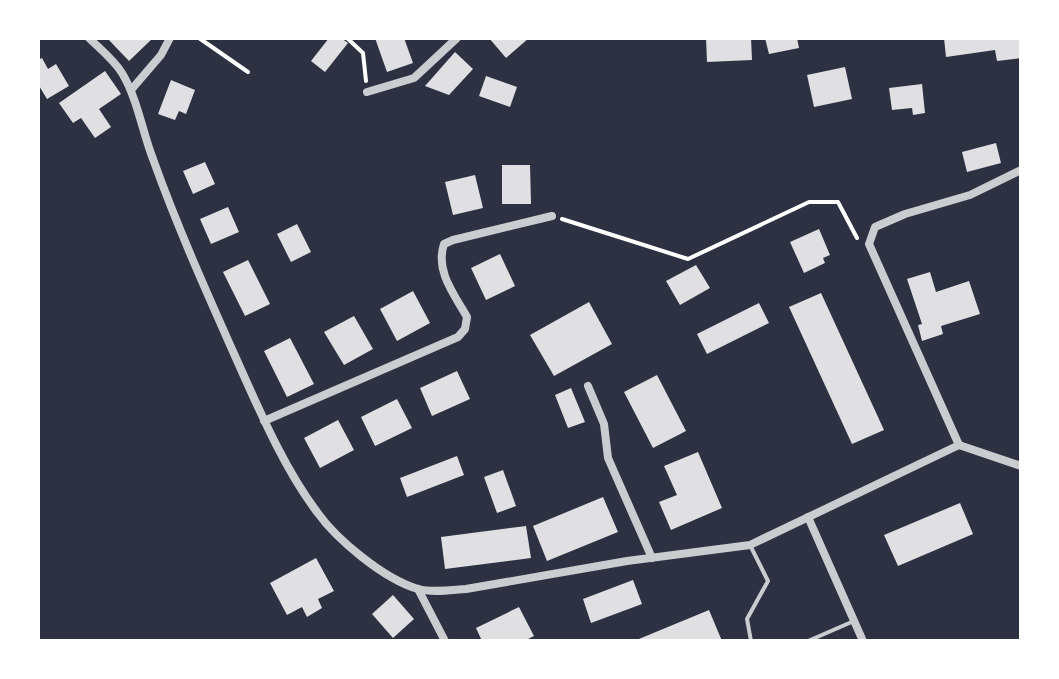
<svg xmlns="http://www.w3.org/2000/svg" width="1059" height="679" viewBox="0 0 1059 679" font-family="'Roboto Condensed',sans-serif">
<style>
.building{fill:#e0e0e3}
.lines{fill:none;stroke-linecap:round;stroke-linejoin:round}
.path{stroke:#fff;stroke-width:4}
.service{stroke:#caccd0;stroke-width:4}
.minor{stroke:#caccd0;stroke-width:8}
</style>
<rect width="100%" height="100%" fill="#2d3142"/>
<g class="building">
<path d="M107,38H153L129,61Z"/>
<path d="M329,38H341L348,43L325,72L311,61Z"/>
<path d="M375,38H404L413,63L387,72Z"/>
<path d="M489,38H529L506,58Z"/>
<path d="M706,38H751L752,60L707,62Z"/>
<path d="M765,38H797L799,48L769,54Z"/>
<path d="M944,38H1021V58L997,61L995,50L946,57Z"/>
<path d="M455,52L473,69L449,95L425,86Z"/>
<path d="M42,58L48,69L56,64L69,86L47,99L38,84V60Z"/>
<path d="M845,67L852,99L814,107L807,75Z"/>
<path d="M105,71L121,94L99,109L111,127L95,138L81,118L73,123L59,103Z"/>
<path d="M486,76L517,87L510,107L479,96Z"/>
<path d="M171,80L195,90L186,114L179,111L175,120L158,114Z"/>
<path d="M922,84L925,113L913,115L912,108L892,110L889,88Z"/>
<path d="M996,143L1001,163L967,172L962,152Z"/>
<path d="M205,162L215,184L193,194L183,171Z"/>
<path d="M502,165H530L531,204H502Z"/>
<path d="M475,175L483,208L453,215L445,182Z"/>
<path d="M228,207L239,232L211,244L200,219Z"/>
<path d="M297,224L311,252L291,262L277,234Z"/>
<path d="M819,229L830,255L823,258L825,263L804,273L790,242Z"/>
<path d="M500,254L515,286L486,300L471,268Z"/>
<path d="M248,260L270,304L245,316L223,272Z"/>
<path d="M696,265L710,288L680,305L666,281Z"/>
<path d="M930,272L936,292L969,281L980,314L941,326L943,334L922,341L918,325L922,324L907,279Z"/>
<path d="M413,291L430,323L397,341L380,309Z"/>
<path d="M821,293L884,430L852,444L789,307Z"/>
<path d="M589,302L612,344L554,376L530,335Z"/>
<path d="M759,303L769,323L707,354L697,334Z"/>
<path d="M354,316L373,349L344,365L324,332Z"/>
<path d="M290,338L314,384L287,397L264,351Z"/>
<path d="M457,371L470,399L432,416L420,388Z"/>
<path d="M657,375L686,431L653,448L624,392Z"/>
<path d="M571,388L585,422L568,428L555,395Z"/>
<path d="M397,399L412,428L375,446L361,417Z"/>
<path d="M338,420L354,450L320,468L304,438Z"/>
<path d="M698,452L722,508L671,530L659,502L677,495L664,466Z"/>
<path d="M457,456L464,475L407,497L400,478Z"/>
<path d="M503,470L516,506L497,513L484,477Z"/>
<path d="M603,497L618,532L547,561L533,526Z"/>
<path d="M960,503L973,534L898,566L884,535Z"/>
<path d="M526,526L531,558L445,569L441,537Z"/>
<path d="M316,558L334,591L318,599L322,608L307,617L302,607L287,615L270,583Z"/>
<path d="M633,580L642,604L591,623L583,599Z"/>
<path d="M393,595L414,619L393,638L372,614Z"/>
<path d="M519,607L534,636L524,641H482L476,628Z"/>
<path d="M709,610L722,641H634Z"/>
</g>
<g class="lines">
<g class="path">
<path d="M199,38L248,72"/>
<path d="M347,38L363,53L366,81"/>
<path d="M562,219L688,259L809,202H838L857,238"/>
</g>
<g class="service">
<path d="M751,547L768,581L747,619L751,641"/>
<path d="M808,641L854,621"/>
</g>
<g class="minor">
<path d="M89,38C100,49 114,60 122,73C138,100 142,131 153,159C177,226 206,291 235,356C258,407 283,467 317,512C337,540 384,579 418,589C433,593 451,590 466,589L627,561L750,545L959,445"/>
<path d="M131,90L161,55L170,38"/>
<path d="M367,92L414,78L457,38"/>
<path d="M588,386L604,424L608,458L652,558"/>
<path d="M264,421L458,337L465,329L467,317C454,294 435,271 444,244L453,240L552,216"/>
<path d="M959,445L869,244L875,227L905,214L970,195L1021,170"/>
<path d="M959,445L1021,466"/>
<path d="M808,517L863,641"/>
<path d="M418,589L445,641"/>
</g>
</g>
<rect width="1059" height="679" fill="none" stroke="#ffffff" stroke-width="80"/>
</svg>
